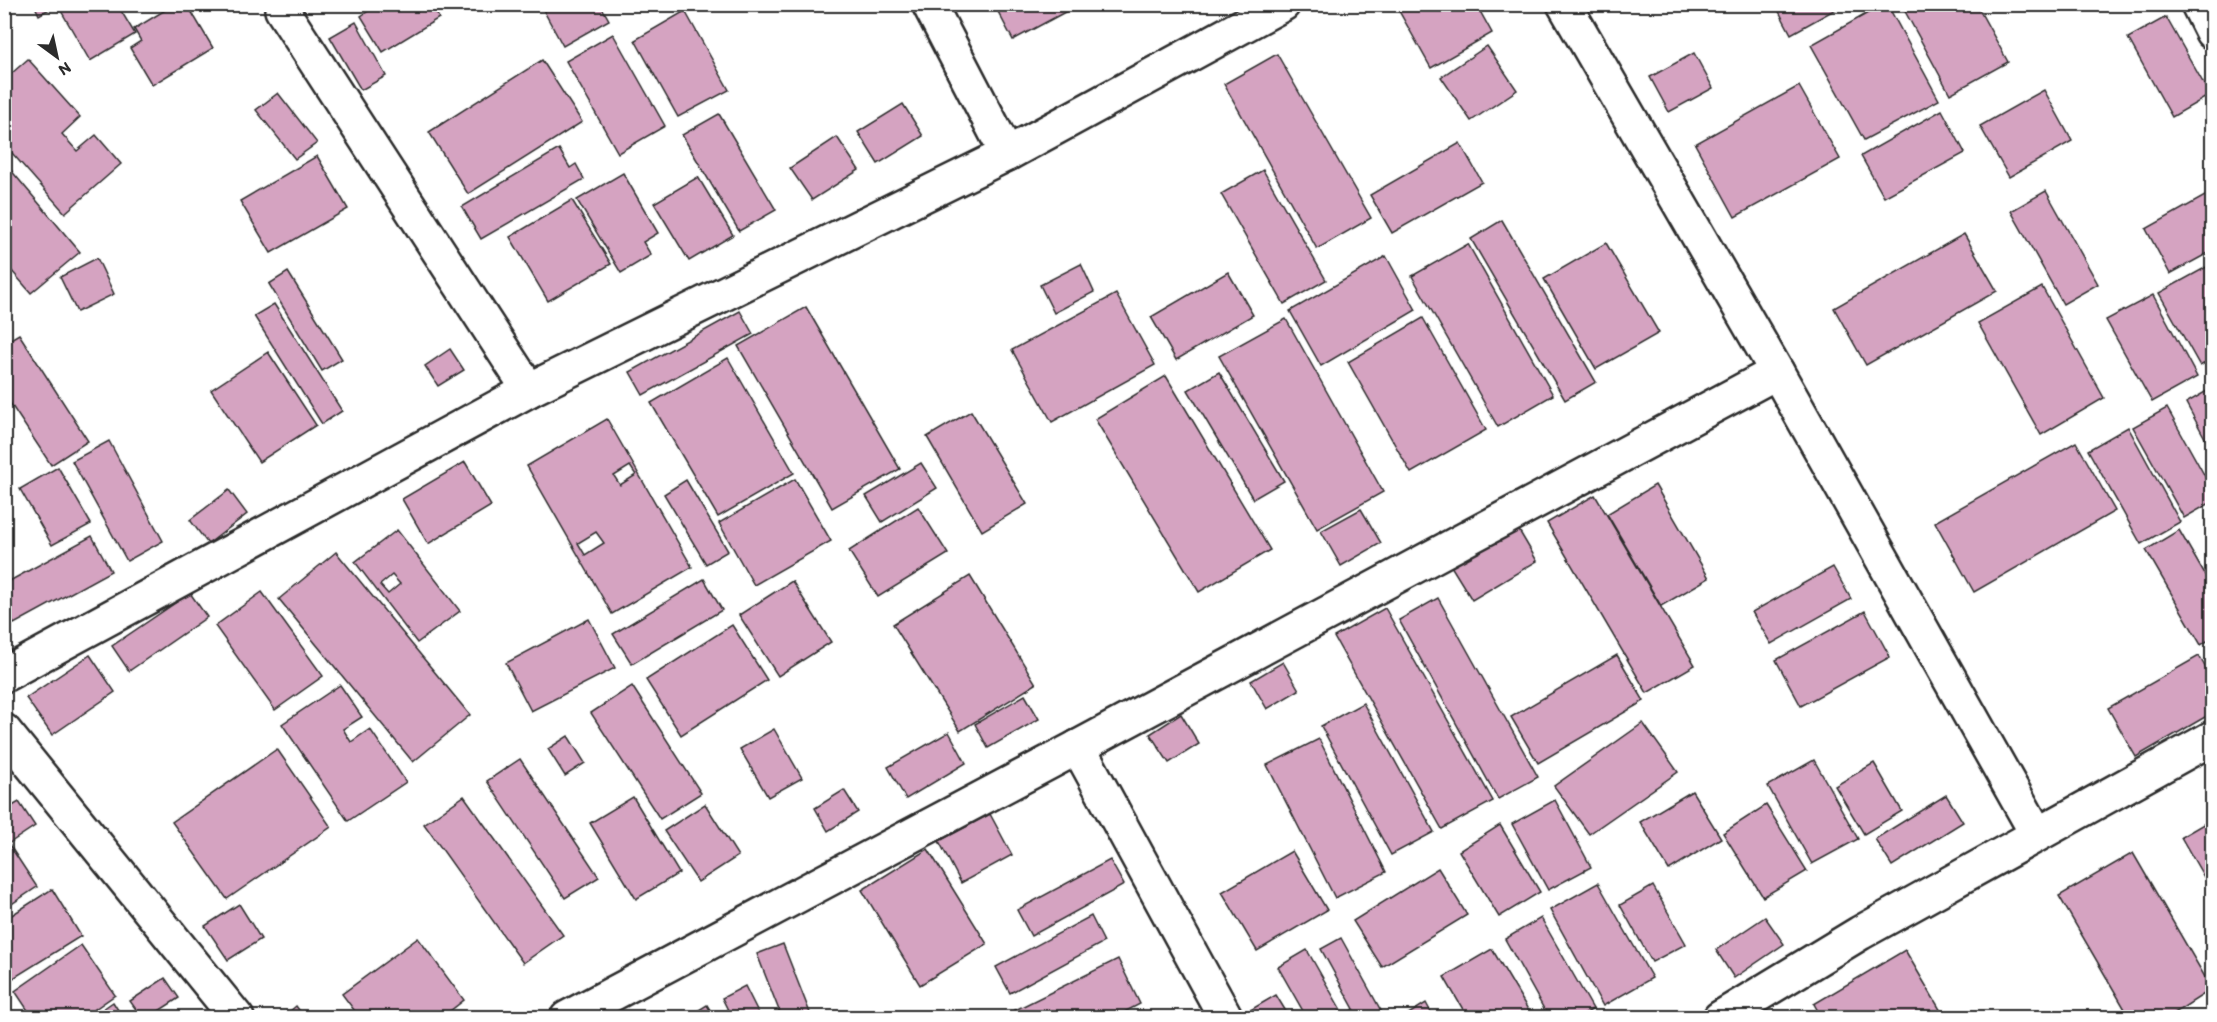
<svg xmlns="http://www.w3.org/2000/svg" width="2217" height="1022" viewBox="0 0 2217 1022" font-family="Itim,sans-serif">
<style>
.building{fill:#d5a3c1;stroke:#2b2b2b;stroke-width:1.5;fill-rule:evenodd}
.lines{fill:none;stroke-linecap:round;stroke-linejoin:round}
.minor-casing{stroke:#2b2b2b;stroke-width:38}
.minor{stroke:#fff;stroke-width:33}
</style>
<rect width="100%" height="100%" fill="#fff"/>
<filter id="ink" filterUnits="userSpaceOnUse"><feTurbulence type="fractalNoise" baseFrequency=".0167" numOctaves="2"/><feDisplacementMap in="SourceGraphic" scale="12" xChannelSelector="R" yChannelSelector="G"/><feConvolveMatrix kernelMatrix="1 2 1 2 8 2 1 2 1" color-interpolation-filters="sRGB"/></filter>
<g filter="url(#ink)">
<g class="building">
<path d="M34,4H58L39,15Z"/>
<path d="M67,4H117L135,34L90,61L60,9Z"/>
<path d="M175,4H187L213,48L152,85L130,48L141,41L134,29Z"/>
<path d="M379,4H431L439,18L383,52L361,16Z"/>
<path d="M540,4H600L609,20L563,46Z"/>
<path d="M994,4H1080L1013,40Z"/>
<path d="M1411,4H1476L1492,33L1431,68L1399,11Z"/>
<path d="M1775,4H1845L1791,34Z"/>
<path d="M1884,4H1887L1939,100L1864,140L1811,45Z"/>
<path d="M1901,4H1976L2008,62L1950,94Z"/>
<path d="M685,11L729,90L678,117L635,40Z"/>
<path d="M2166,17L2210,95L2172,117L2128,38Z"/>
<path d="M356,22L386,76L361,90L330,37Z"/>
<path d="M613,34L665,126L618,153L566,61Z"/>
<path d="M1487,46L1517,90L1471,121L1441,77Z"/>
<path d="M1694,53L1713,88L1669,112L1650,77Z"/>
<path d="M1277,54L1371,218L1317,249L1224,84Z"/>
<path d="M28,59L80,117L62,134L77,151L96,135L121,164L65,213L4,144V80Z"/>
<path d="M542,60L582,122L468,194L429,132Z"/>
<path d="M1799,86L1840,159L1735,217L1695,144Z"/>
<path d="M2044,90L2072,141L2009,177L1980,126Z"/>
<path d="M278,93L317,143L295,159L256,110Z"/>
<path d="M903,104L923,136L878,164L858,132Z"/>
<path d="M1942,110L1965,153L1884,197L1861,156Z"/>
<path d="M719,114L776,210L739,231L682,135Z"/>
<path d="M837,137L859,170L812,200L790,168Z"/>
<path d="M1460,143L1482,182L1392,233L1370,195Z"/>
<path d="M559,149L570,168L576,164L584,179L481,239L462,207Z"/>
<path d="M317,156L348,209L271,253L240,201Z"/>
<path d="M4,162L80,252L31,293L4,262Z"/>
<path d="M1263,170L1326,280L1284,304L1221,194Z"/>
<path d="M623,173L658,233L643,242L651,255L621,273L577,200Z"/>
<path d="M698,177L733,235L689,261L654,203Z"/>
<path d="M2046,191L2098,284L2063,304L2011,211Z"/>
<path d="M2212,192V251L2170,274L2146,229Z"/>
<path d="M572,200L611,264L548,301L510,237Z"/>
<path d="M1502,220L1596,382L1565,400L1471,239Z"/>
<path d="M1964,234L1997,291L1866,365L1834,308Z"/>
<path d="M1606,243L1659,333L1596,369L1544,279Z"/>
<path d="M1468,244L1553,395L1498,427L1412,276Z"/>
<path d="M1386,256L1416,310L1321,366L1290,311Z"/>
<path d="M97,258L114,294L77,312L60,277Z"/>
<path d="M1081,264L1094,292L1054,313L1040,285Z"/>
<path d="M2212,264V359L2200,366L2159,293Z"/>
<path d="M288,272L342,359L322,371L269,284Z"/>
<path d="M1228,272L1253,315L1176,360L1151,317Z"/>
<path d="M2042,287L2104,398L2041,435L1978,323Z"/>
<path d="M1116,294L1155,365L1052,422L1012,350Z"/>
<path d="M2153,295L2197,377L2152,402L2106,320Z"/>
<path d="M274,304L342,411L322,424L254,316Z"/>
<path d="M806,307L900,469L832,508L738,346Z"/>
<path d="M740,311L753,334L643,395L630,372Z"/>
<path d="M1423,318L1486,430L1411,473L1348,362Z"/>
<path d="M1286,319L1383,492L1317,529L1219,356Z"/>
<path d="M19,334L88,441L51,465L4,394V343Z"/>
<path d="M450,349L464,370L438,386L425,366Z"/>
<path d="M268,352L316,425L259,462L211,390Z"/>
<path d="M728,358L794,473L718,517L651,403Z"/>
<path d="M1219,372L1284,481L1253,499L1188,390Z"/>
<path d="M1166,376L1270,550L1199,592L1095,419Z"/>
<path d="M2212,388V451L2186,403Z"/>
<path d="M2167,408L2212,489V502L2184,518L2133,427Z"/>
<path d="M971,411L1027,504L982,531L927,437Z"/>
<path d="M607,419L692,567L612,614L527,466ZM630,466L636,475L620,485L614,476ZM596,532L604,543L585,555L578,543Z"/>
<path d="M2128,427L2180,522L2141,544L2088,450Z"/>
<path d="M109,441L163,541L127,561L72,461Z"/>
<path d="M2076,442L2115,511L1974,592L1935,522Z"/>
<path d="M465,462L491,506L428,544L402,499Z"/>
<path d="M921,463L937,488L882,522L866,496Z"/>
<path d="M58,467L91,524L52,545L20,489Z"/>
<path d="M795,479L831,541L754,585L719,523Z"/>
<path d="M686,480L728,551L706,564L664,494Z"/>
<path d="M1655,485L1709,578L1661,606L1607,514Z"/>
<path d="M229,490L247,514L208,544L190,520Z"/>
<path d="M1595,495L1695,665L1647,693L1547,523Z"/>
<path d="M918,507L948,554L878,597L849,551Z"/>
<path d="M1361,509L1381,543L1341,566L1321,531Z"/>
<path d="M1517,527L1537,561L1472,600L1451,566Z"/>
<path d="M397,530L460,611L417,643L355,562ZM392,575L400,584L388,594L380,585Z"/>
<path d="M2179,530L2212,587V638L2201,645L2146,550Z"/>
<path d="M92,536L111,571L14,624L4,606V584Z"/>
<path d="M336,552L470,715L413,762L279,599Z"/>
<path d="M1833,567L1851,599L1771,644L1752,612Z"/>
<path d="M970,576L1036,684L960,731L893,624Z"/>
<path d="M704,579L722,610L632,664L613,634Z"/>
<path d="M792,581L831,642L778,676L739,615Z"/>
<path d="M262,592L323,676L275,710L215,626Z"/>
<path d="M190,593L207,617L129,671L112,646Z"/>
<path d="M1438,598L1538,777L1498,799L1399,620Z"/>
<path d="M1385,608L1493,801L1442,829L1334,637Z"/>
<path d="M1865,611L1890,657L1801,706L1776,660Z"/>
<path d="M589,619L615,668L531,711L506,663Z"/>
<path d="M732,625L767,680L681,735L646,680Z"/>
<path d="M90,655L115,692L52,735L26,698Z"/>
<path d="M1617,655L1644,701L1538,763L1511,717Z"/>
<path d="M2199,656L2212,679V713L2136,757L2108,708Z"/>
<path d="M1283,662L1299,690L1267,709L1251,681Z"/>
<path d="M340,685L362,717L343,729L351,742L370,729L406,782L348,821L282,724Z"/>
<path d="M632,686L701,793L660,819L591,713Z"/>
<path d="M1025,695L1039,719L988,748L975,724Z"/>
<path d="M1363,703L1434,832L1391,855L1321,726Z"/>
<path d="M1181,714L1199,744L1169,763L1150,734Z"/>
<path d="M1643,723L1678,772L1589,834L1554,786Z"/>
<path d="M774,729L802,778L768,797L740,749Z"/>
<path d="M949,732L966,763L906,799L888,767Z"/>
<path d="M568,736L585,763L565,776L548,749Z"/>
<path d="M1319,739L1386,872L1335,898L1267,765Z"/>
<path d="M277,749L331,827L227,899L172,822Z"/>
<path d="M520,759L599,877L565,898L487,781Z"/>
<path d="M1814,760L1858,839L1812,864L1768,786Z"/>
<path d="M1874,763L1902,811L1864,834L1835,786Z"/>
<path d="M844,790L858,812L828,831L815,808Z"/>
<path d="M1692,791L1721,838L1669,870L1640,822Z"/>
<path d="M1946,795L1963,822L1892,866L1875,839Z"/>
<path d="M464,796L563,935L523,963L424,824Z"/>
<path d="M633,797L679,873L636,899L590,823Z"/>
<path d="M1555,800L1591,867L1548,890L1512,824Z"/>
<path d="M19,802L35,826L8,844L4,838V811Z"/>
<path d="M705,804L738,856L698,882L664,831Z"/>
<path d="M1766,805L1807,871L1763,897L1723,833Z"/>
<path d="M990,814L1012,855L961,883L939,841Z"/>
<path d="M2212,819V891L2181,837Z"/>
<path d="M1500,825L1540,892L1499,917L1459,851Z"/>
<path d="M10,846L37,887L4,909V850Z"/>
<path d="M928,849L987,944L920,985L862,890Z"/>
<path d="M1292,851L1327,910L1257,951L1222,892Z"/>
<path d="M2133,853L2212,989L2167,1018H2130L2059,896Z"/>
<path d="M1110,860L1124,885L1031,936L1017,910Z"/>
<path d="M1438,868L1467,915L1382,967L1353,921Z"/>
<path d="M1598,883L1652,978L1603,1006L1550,910Z"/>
<path d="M1653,886L1686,944L1652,962L1620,905Z"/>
<path d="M52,889L81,936L4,984V920Z"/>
<path d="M239,904L261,939L228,960L205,926Z"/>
<path d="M1091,916L1104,942L1010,993L996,967Z"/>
<path d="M1765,917L1784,944L1734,978L1716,950Z"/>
<path d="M1541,918L1593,1009L1579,1018H1549L1505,939Z"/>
<path d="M418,938L464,1000L441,1018H360L342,994Z"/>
<path d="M1341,938L1385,1018H1339L1354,1009L1321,949Z"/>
<path d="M783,944L812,1018H782L757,954Z"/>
<path d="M81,945L115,995L82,1018H33L15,991Z"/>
<path d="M1492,949L1533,1018H1468L1444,977Z"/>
<path d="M1307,950L1341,1010L1329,1018H1307L1278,967Z"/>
<path d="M1905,950L1945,1018H1822L1814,1004Z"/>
<path d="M1118,959L1140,1004L1113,1018H999Z"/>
<path d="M165,978L179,998L148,1018H142L130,1001Z"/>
<path d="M745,986L761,1018H732L722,998Z"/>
<path d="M1276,995L1290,1018H1251L1247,1012Z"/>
<path d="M113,1002L123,1018H90Z"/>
<path d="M1426,1003L1434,1018H1402Z"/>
<path d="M707,1005L715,1018H686Z"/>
<path d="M296,1006L305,1018H282Z"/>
</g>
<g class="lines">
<g class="minor-casing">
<g id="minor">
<path d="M929,4L1007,154"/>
<path d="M1564,4L1777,372L2037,834"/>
<path d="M2198,4L2212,32"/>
<path d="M282,10L529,390"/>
<path d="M4,675L529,390L1007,154L1283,4"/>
<path d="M4,731L237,1018"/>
<path d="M1078,747L1226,1018"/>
<path d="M567,1018L1078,747L1777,372"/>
<path d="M1720,1018L1860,933L2212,738"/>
</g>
</g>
<use href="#minor" class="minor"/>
</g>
</g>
<rect width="2217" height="1022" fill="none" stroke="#fff" stroke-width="24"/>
<rect x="12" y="12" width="2193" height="998" fill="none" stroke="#2b2b2b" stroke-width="2" filter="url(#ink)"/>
<g transform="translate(57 57) rotate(147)" stroke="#ffffff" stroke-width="4.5" paint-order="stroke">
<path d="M0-4.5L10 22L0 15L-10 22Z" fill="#2b2b2b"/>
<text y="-9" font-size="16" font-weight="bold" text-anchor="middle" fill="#2b2b2b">N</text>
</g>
</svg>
